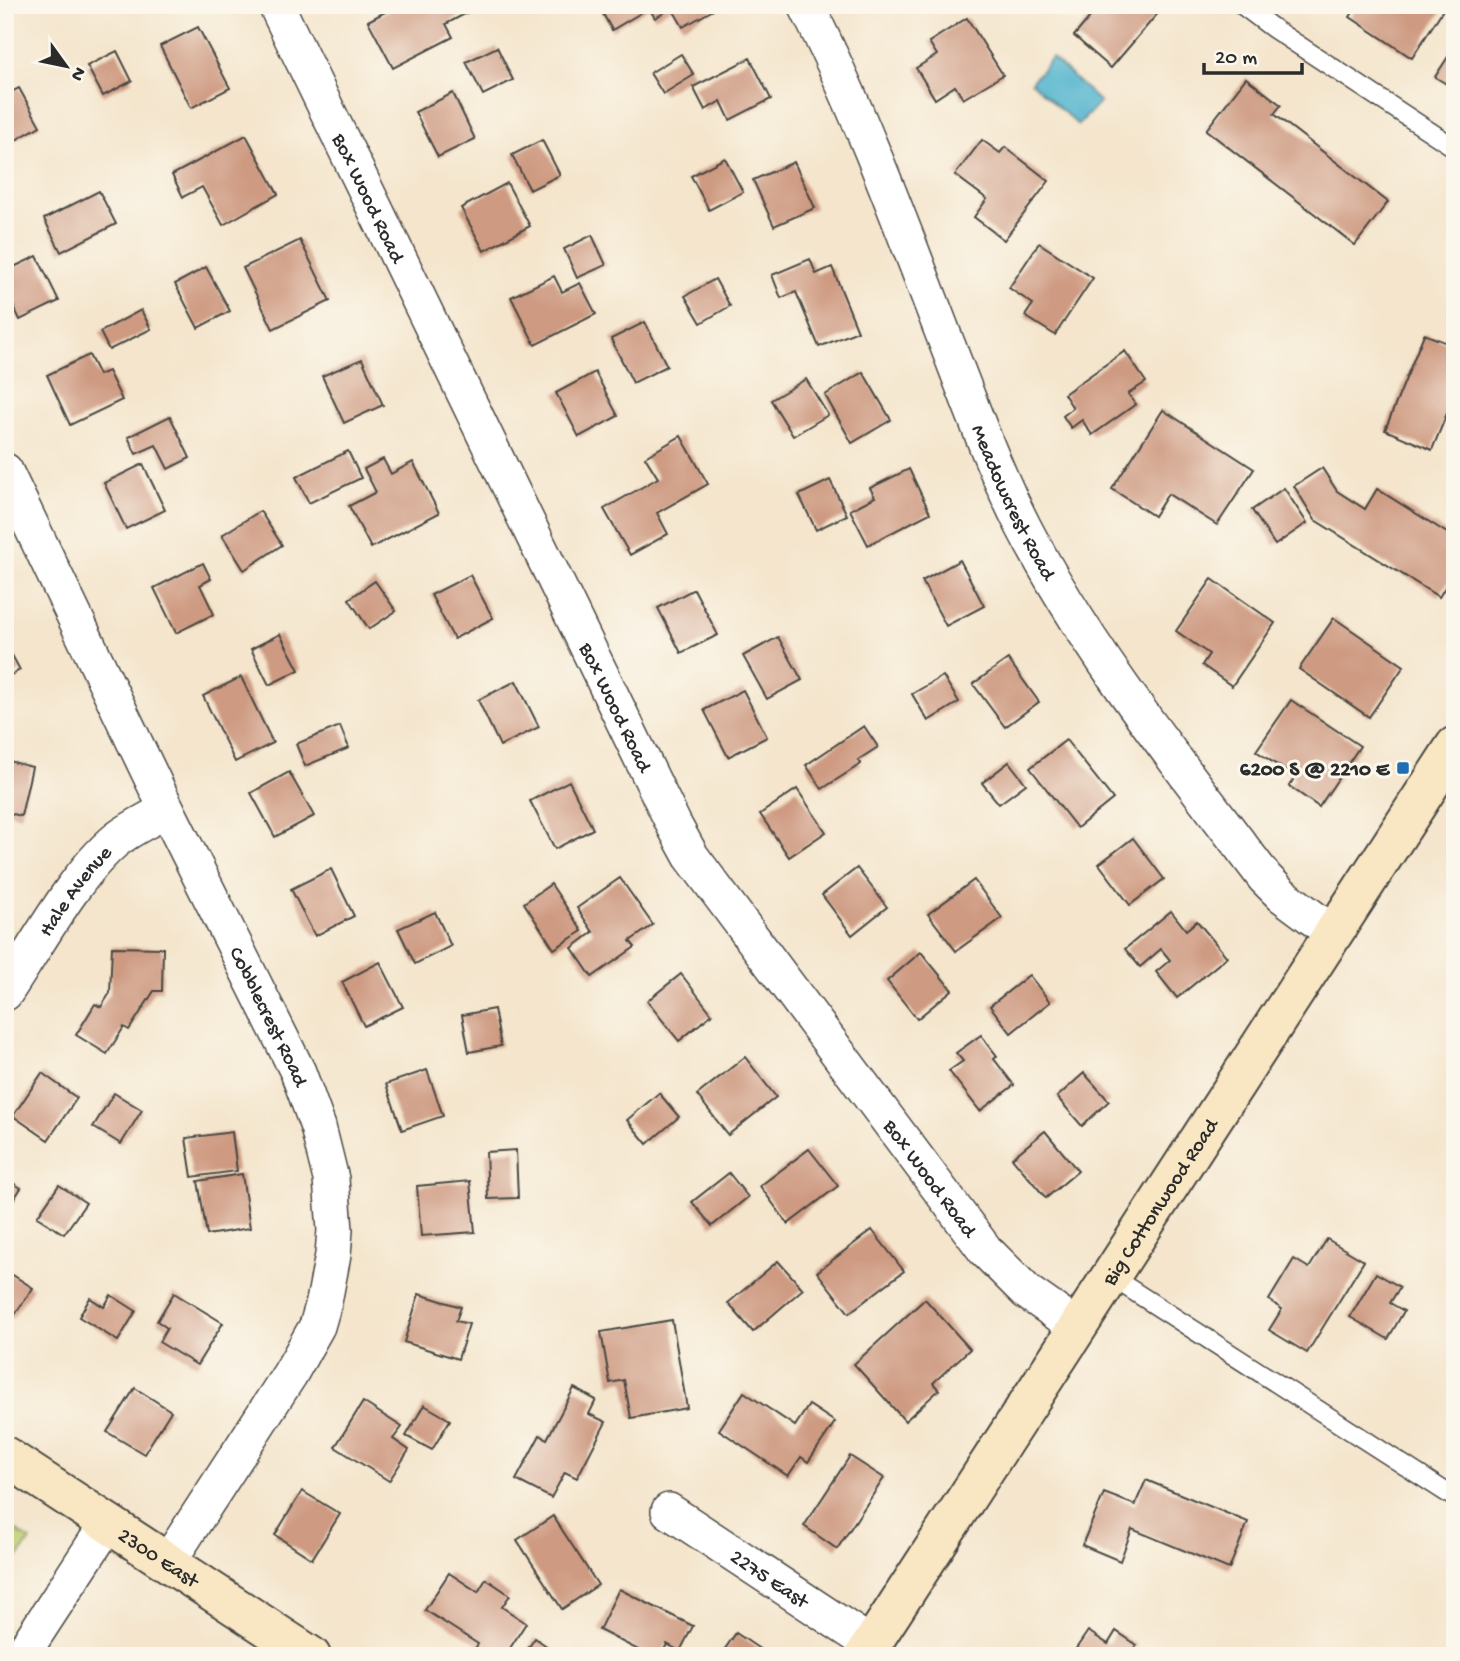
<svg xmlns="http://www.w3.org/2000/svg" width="1460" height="1661" viewBox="0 0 1460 1661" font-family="'Gochi Hand',sans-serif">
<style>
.green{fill:#bbcd70;stroke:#737c4e;stroke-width:2}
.water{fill:#4fb3ce;stroke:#3d6f7c;stroke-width:2}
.building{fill:#ce9a81}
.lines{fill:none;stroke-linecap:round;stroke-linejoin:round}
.lane-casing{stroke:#494743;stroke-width:21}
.street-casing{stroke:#494743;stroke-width:38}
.secondary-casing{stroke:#494743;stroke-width:42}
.lane{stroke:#fff;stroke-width:18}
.street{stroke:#fff;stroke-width:35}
.secondary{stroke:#f9e7c3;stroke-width:38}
.poi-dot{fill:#1f6fb2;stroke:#fbf7ec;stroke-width:2.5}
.labels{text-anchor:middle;stroke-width:6;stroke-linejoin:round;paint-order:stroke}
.street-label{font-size:21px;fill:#2b2b2b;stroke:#fbf7ec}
.poi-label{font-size:21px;font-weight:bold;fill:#2b2b2b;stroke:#fbf7ec;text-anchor:end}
</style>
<rect width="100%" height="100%" fill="#fbf7ec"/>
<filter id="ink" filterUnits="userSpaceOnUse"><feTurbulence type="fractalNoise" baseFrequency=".0143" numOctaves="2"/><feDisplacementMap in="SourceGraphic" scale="14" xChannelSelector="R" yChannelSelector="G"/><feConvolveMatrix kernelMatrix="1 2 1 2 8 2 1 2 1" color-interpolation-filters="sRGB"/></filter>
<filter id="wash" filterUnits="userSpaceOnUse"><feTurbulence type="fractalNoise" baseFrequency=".00686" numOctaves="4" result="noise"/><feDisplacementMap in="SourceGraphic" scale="28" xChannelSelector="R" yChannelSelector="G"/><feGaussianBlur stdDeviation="1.57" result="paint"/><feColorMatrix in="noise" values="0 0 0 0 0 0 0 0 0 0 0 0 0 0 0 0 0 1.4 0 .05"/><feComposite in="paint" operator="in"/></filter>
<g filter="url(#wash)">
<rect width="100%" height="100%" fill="#f4e5cc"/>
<path class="green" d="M5,1523L30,1540L5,1576Z"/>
<path class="water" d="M1052,58L1100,102L1078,125L1031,82Z"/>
<g id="blocks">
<g class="building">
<path d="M398,5H475L476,8L446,24L453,37L393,68L368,21Z"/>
<path d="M598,5H722L683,27L672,8L655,18L649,8L612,30Z"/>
<path d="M1100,5H1165L1111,68L1074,36Z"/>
<path d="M1358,5H1446L1412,58L1350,17Z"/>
<path d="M967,18L1003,75L963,99L955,86L935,99L916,68L937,55L929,42Z"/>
<path d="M198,27L230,88L191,108L160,46Z"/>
<path d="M1455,46V85L1453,88L1435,77Z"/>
<path d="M497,47L513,80L483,95L466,62Z"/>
<path d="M117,51L132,81L103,96L87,66Z"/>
<path d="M681,54L694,75L663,94L650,73Z"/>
<path d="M750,58L771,99L730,120L721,101L705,110L693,87Z"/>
<path d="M1246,78L1281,105L1274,114L1388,202L1355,245L1206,130Z"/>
<path d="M19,88L40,126L7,145L5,95Z"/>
<path d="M453,93L475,139L438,157L415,112Z"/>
<path d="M246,135L278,194L223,225L202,187L183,197L172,175Z"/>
<path d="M542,140L560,175L530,190L512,155Z"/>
<path d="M982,140L1000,153L1005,147L1049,181L1004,240L974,217L987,199L955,175Z"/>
<path d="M725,158L743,192L709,210L691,176Z"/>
<path d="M794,162L815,208L774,226L753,180Z"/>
<path d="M5,181L12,197L5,200Z"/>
<path d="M507,183L530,226L484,251L461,208Z"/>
<path d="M99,191L116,224L61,252L44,219Z"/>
<path d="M592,235L606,265L577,278L564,249Z"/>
<path d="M300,240L330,301L273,329L243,268Z"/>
<path d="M1039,243L1093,278L1055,335L1025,316L1033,304L1009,288Z"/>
<path d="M37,256L59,301L20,320L5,288V271Z"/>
<path d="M810,259L816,274L832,267L858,331L819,347L796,292L781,298L772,275Z"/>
<path d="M206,267L230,311L198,328L175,284Z"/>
<path d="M554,276L562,292L580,283L596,314L535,345L511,297Z"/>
<path d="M715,279L730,306L701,323L685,296Z"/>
<path d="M141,310L151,329L109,350L100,332Z"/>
<path d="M645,322L667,366L633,383L611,339Z"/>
<path d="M1424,334L1455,346V394L1432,450L1385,430Z"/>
<path d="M1125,351L1146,382L1128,394L1136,404L1092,435L1082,420L1071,428L1063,416L1073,408L1064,394Z"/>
<path d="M89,355L99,375L108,371L122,400L70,425L47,375Z"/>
<path d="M362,359L383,405L344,423L322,376Z"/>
<path d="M595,372L618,416L579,437L556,393Z"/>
<path d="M863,372L891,420L852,443L825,395Z"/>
<path d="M806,379L828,415L793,436L771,400Z"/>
<path d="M1163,410L1254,469L1217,525L1168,494L1154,516L1112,489Z"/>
<path d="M170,416L190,458L168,469L156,445L136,454L128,437Z"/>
<path d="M681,436L708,484L657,513L668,534L630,555L604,509L658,478L645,457Z"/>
<path d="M348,451L361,478L309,503L296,477Z"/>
<path d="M383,459L391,474L413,462L439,513L371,548L349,506L376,492L364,469Z"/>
<path d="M143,464L165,510L126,529L104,483Z"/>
<path d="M1322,468L1337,491L1365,509L1377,489L1455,538V571L1439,597L1315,520L1294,486Z"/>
<path d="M909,469L930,513L868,545L850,510L875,497L870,488Z"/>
<path d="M830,480L847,515L816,530L799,495Z"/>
<path d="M1284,488L1307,523L1275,545L1252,510Z"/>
<path d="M260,511L282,545L244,570L222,535Z"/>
<path d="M960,560L984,606L946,626L922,581Z"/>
<path d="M203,563L211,579L200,585L214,614L176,633L154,588Z"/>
<path d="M470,575L493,618L454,639L431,595Z"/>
<path d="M1212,579L1275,623L1232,686L1202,665L1209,654L1176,631Z"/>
<path d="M375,581L396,611L369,629L349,599Z"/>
<path d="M694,589L718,635L681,653L658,608Z"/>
<path d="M1334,618L1404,666L1369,717L1299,669Z"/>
<path d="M280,634L299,670L269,685L251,649Z"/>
<path d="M778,637L802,680L767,699L743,656Z"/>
<path d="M5,642L20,670L5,678Z"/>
<path d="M1008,659L1039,702L1005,727L973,684Z"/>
<path d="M943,676L959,702L928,721L912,694Z"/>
<path d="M241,677L273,743L235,762L203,696Z"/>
<path d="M516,681L539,727L500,746L478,700Z"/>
<path d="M743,690L767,737L728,757L704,710Z"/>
<path d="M1291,700L1360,746L1319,807L1289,786L1295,777L1256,751Z"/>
<path d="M340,726L349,748L305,766L296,744Z"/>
<path d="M864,726L878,747L858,760L861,764L822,789L806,765Z"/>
<path d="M1066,740L1113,799L1077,828L1030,768Z"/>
<path d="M5,760L32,767L21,816L5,812Z"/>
<path d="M1009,762L1026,784L999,804L982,783Z"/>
<path d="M289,772L314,816L275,837L251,793Z"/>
<path d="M569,781L593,829L555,849L530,801Z"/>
<path d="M797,789L826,832L789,857L760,814Z"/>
<path d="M1133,838L1164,879L1130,905L1099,864Z"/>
<path d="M857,868L887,907L852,935L822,895Z"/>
<path d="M331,869L354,916L315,936L291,889Z"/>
<path d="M620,878L653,925L630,941L635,947L592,977L572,948L593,932L577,908Z"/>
<path d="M974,880L1002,918L956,951L928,914Z"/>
<path d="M551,884L582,931L554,949L524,903Z"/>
<path d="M1171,911L1186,930L1197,921L1227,957L1177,998L1156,972L1170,960L1161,949L1140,967L1125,949Z"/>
<path d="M435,912L451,946L415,964L398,929Z"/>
<path d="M112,947L163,948L162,991H154L129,1030L124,1027L107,1054L76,1035L95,1004L101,1007L110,993Z"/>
<path d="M921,952L952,990L917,1019L887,981Z"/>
<path d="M380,962L403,1007L364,1026L342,982Z"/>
<path d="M681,974L712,1014L679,1041L647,1001Z"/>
<path d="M1029,975L1050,1002L1011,1033L990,1006Z"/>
<path d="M494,1009L501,1046L469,1052L462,1015Z"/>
<path d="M981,1035L997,1056L994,1059L1014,1085L980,1111L949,1071L963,1061L956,1053Z"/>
<path d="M745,1057L776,1097L728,1135L697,1095Z"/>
<path d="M427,1070L443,1116L402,1130L386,1084Z"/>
<path d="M42,1073L77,1098L48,1140L13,1116Z"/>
<path d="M1084,1073L1109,1101L1082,1126L1057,1097Z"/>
<path d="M114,1093L142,1110L121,1144L93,1127Z"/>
<path d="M659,1093L679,1117L647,1144L627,1120Z"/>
<path d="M1045,1131L1078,1171L1046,1198L1012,1158Z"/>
<path d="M232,1132L237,1171L192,1177L186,1138Z"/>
<path d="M809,1149L838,1186L788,1224L760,1186Z"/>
<path d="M516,1150L518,1198L488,1199L486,1152Z"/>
<path d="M729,1173L748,1197L712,1226L692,1202Z"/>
<path d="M242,1174L250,1228L207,1235L198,1181Z"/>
<path d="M5,1178L21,1188L5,1213Z"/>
<path d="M470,1181L475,1232L421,1236L417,1186Z"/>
<path d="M59,1185L86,1203L64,1234L37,1217Z"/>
<path d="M872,1230L904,1271L849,1313L817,1272Z"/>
<path d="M1327,1239L1364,1261L1307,1353L1269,1330L1282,1309L1269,1300L1294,1259L1309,1268Z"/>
<path d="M778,1261L803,1289L753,1332L728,1303Z"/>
<path d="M5,1270L33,1288L12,1319L5,1315Z"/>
<path d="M1376,1273L1400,1287L1390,1303L1404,1311L1388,1339L1350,1317Z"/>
<path d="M174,1293L223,1323L197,1365L159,1342L167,1328L157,1321Z"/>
<path d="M419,1294L461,1307L456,1321L469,1324L458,1359L404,1342Z"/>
<path d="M111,1295L136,1311L118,1341L79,1317L90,1298L104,1307Z"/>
<path d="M925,1299L970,1349L933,1383L939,1390L905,1421L854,1364Z"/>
<path d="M672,1320L687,1408L631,1418L624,1380L610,1383L601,1332Z"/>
<path d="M135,1388L171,1411L144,1454L107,1432Z"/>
<path d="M574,1388L596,1400L589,1414L606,1422L577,1478L565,1472L551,1498L516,1480L540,1435L547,1439Z"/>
<path d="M744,1392L795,1426L809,1405L835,1422L808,1462L801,1457L788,1476L719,1430Z"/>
<path d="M363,1402L402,1427L393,1439L409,1450L389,1481L335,1447Z"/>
<path d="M424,1405L450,1420L432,1450L406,1436Z"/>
<path d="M850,1456L884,1478L837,1549L804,1526Z"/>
<path d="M1146,1480L1248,1522L1229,1569L1132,1529L1120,1561L1082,1545L1104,1493L1135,1505Z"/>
<path d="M302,1491L340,1514L312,1559L275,1535Z"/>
<path d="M553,1516L598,1585L562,1609L517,1540Z"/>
<path d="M449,1573L478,1592L486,1579L510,1595L502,1607L526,1623L505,1656H470L478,1644L425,1610Z"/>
<path d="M619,1589L693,1626L680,1651L667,1644L661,1656H650L599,1630Z"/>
<path d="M1088,1631L1108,1644L1116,1631L1137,1645L1130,1656H1071Z"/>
<path d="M736,1633L770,1656H720Z"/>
<path d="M535,1638L561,1656H523Z"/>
</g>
</g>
</g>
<g filter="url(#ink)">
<use href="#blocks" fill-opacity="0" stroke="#494743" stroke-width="2"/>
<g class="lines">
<g class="lane-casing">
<g id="lane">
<path d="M1242,5L1274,29L1455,148"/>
<path d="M1110,1276L1455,1498"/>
</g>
</g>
<g class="street-casing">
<g id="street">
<path id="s1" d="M276,5L674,825L691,856L985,1250L1027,1292L1077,1327"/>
<path id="s2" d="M806,5C860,112 901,224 944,336C969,400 992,465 1023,526C1089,654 1179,764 1265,878L1282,895L1333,933"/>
<path id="s3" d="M5,471L167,810L298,1072L318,1127L331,1179L335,1230L333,1255L324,1302L317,1326L290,1374L168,1562"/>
<path id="s4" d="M5,993C36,947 74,875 116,840C131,828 150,819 167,810"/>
<path id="s5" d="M669,1511L872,1645"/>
<path d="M21,1656L108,1523"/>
</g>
</g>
<g class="secondary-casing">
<g id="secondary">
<path id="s6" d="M5,1456L311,1656"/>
<path id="s7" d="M864,1656L1455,746"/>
</g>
</g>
<use href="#lane" class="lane"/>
<use href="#street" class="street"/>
<use href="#secondary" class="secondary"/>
</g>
</g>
<rect class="poi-dot" x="1396" y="761" width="14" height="14" rx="3.5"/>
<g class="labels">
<g class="street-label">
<text dy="7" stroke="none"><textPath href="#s1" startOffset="214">Box Wood Road</textPath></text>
<text dy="7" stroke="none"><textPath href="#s2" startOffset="539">Meadowcrest Road</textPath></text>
<text dy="7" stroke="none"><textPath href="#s1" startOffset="780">Box Wood Road</textPath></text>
<text dy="7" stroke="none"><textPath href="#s4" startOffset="124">Hale Avenue</textPath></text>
<text dy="7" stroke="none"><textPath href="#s3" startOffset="606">Cobblecrest Road</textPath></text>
<text dy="7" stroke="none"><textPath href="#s1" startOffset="1348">Box Wood Road</textPath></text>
<text dy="7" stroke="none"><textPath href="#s7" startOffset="542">Big Cottonwood Road</textPath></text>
<text dy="7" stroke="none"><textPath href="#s6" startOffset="184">2300 East</textPath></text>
<text dy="7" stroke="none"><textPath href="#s5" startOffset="121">2275 East</textPath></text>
</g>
<g class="poi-label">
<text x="1389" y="775">6200 S @ 2210 E</text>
</g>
</g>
<rect width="1460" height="1661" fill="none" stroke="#fbf7ec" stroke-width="28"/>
<g transform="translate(66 66) rotate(123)" stroke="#fbf7ec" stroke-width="5" paint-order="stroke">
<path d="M0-5L12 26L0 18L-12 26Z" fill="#2b2b2b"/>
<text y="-10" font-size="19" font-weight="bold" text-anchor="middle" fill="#2b2b2b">N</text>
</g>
<path d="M1204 63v10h98v-10" fill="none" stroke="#2b2b2b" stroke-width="3.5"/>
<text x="1215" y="63" font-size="21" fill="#2b2b2b" stroke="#fbf7ec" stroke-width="5" paint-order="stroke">20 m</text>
</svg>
